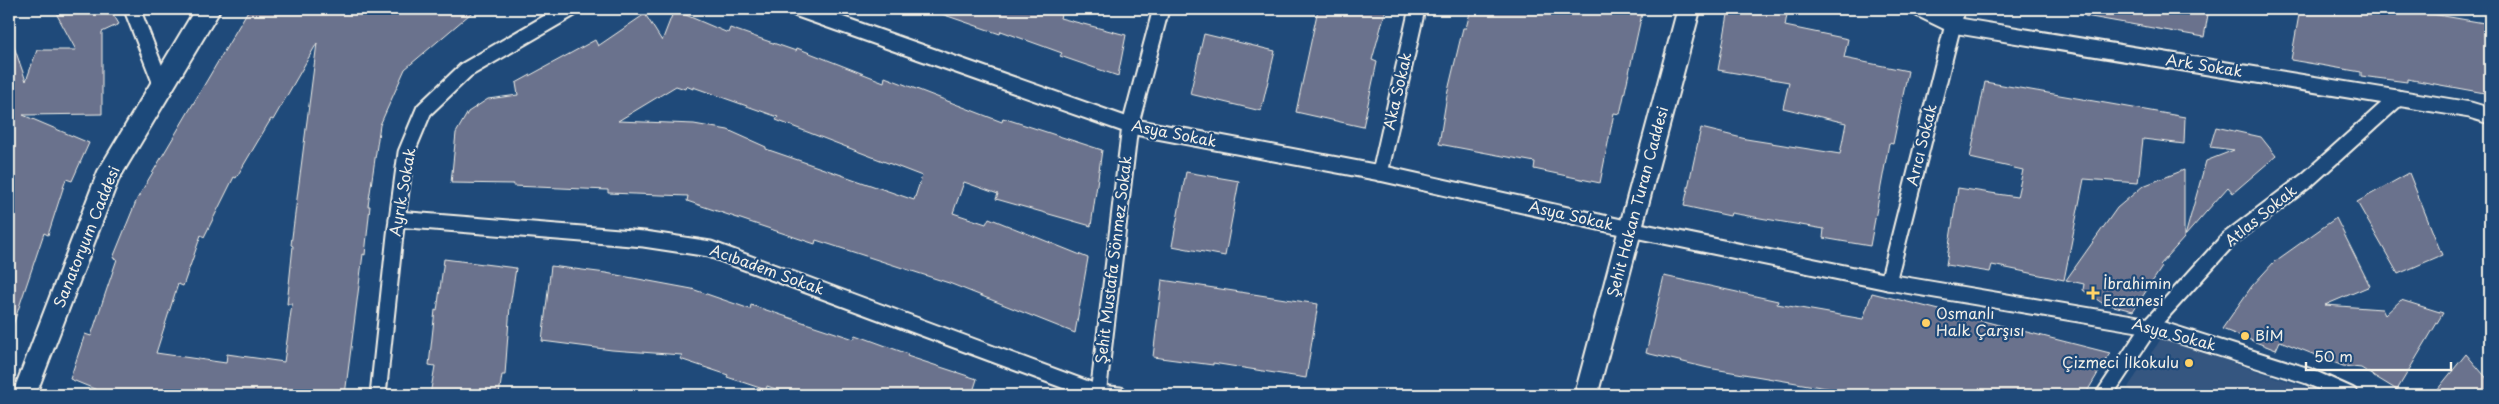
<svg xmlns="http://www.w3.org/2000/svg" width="2499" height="404" viewBox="0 0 2499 404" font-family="'Playpen Sans',sans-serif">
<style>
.built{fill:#365680}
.building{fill:#6b728d;stroke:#f4f1e8;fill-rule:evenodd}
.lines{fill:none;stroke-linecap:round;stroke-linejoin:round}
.minor-casing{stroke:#f4f1e8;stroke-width:19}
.secondary-casing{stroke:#f4f1e8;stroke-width:26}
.minor{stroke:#1f4a7a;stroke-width:15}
.secondary{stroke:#1f4a7a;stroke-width:22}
.poi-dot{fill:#ffd166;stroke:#1f4a7a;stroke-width:2}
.labels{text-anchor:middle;stroke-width:4.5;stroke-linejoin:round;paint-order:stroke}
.street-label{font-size:15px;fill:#f4f1e8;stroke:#1f4a7a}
.poi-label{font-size:15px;fill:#f4f1e8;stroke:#1f4a7a;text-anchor:start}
</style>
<rect width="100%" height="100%" fill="#1f4a7a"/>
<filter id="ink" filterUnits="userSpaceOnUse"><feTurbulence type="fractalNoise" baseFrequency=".02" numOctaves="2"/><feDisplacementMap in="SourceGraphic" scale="10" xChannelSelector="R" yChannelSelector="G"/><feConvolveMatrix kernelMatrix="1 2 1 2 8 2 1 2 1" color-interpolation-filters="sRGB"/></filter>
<g filter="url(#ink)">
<path class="built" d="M2161,339L2311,389L2325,395H2134L2128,387Z"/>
<g class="building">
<path d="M68,9H110L119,24L102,32V114L23,115L89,143L72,181L66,179L48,235L44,233L11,331L9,330V39L11,38L26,81L37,50H76L57,15Z"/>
<path d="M249,9H476L405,69L380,125L368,206H370L365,255L363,254L345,395H95L97,390L70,379L85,334L91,336L117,259L113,258L137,199ZM317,43L291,245L293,246L287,304H292L284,362L227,354L226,363L156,353L178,284L183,286L201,235L204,237L234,177L236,178L271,119L273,120Z"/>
<path d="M934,9H1063L1060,18L1126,35L1118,76L1060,56L1062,53L1001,31L1000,34L933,11Z"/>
<path d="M1318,9H1386L1372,60L1377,62L1363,127L1296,112Z"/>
<path d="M1471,9H1643L1620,114L1614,113L1600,183L1534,169L1535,162L1439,144L1447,95L1463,28H1466Z"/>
<path d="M1729,9H1788L1785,26L1848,39L1844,58L1908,71L1893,144L1889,143L1870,246L1823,238L1824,229L1731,213L1730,216L1684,206L1701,128L1746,139L1840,154L1846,123L1783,108L1789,82L1718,70Z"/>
<path d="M2086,9H2209L2204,37L2085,16Z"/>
<path d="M2300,9H2416L2415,11L2490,24V94L2407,79V82L2361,76V72L2291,60Z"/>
<path d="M674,10L728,33L730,28L796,51L797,48L884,82L885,77L1002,122L1003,118L1102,150L1091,226L996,199L998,194L964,182L953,213L986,224L989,218L1088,258L1075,333L949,283L816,240L815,244L687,201L688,196L608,193V190L513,186L514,184L451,183L456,133L468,112L488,99L518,95L516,83L595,40L598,46L645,14L662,41ZM676,86L685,89L686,86L693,89V87L778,117L776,120L922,176L914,200L766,149V147L728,130L694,124L618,121Z"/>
<path d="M1204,34L1275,51L1261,111L1190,94Z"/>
<path d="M1985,82L2185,117L2184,144L2143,139L2138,183L2084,179L2064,280L1992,265L1990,272L1946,265L1958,188L2017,197L2023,170L1970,158Z"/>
<path d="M2216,127L2261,137L2276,156L2233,193L2228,187L2185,236L2206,161L2234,150L2210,147Z"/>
<path d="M2184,170V238L2160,265L2162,267L2133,311L2102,303L2083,290L2084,284L2066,280L2117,208L2143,186Z"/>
<path d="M1186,172L1239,181L1225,256L1172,246Z"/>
<path d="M2409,173L2442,255L2398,274L2357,202Z"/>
<path d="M2336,218L2370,286L2325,305L2382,309L2385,315L2401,300L2443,313L2397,390L2361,368L2343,366L2280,341L2276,350L2222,329L2252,286L2274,262Z"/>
<path d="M444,259L516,268L510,306L505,375H502L499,395H430L435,366L429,365L435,310L437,311Z"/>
<path d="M551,266L606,273L692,289L750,309L751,305L854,339L856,335L908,354L907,356L977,379L972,395H793L767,386L766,390L727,377L728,375L680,359L682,355L612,350L542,341Z"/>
<path d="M1664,276L1778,301L1777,304L1863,319L1872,293L2110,353L2085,395H1836L1838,390L1708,368L1646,353Z"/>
<path d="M1162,280L1318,304L1306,378L1213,363V365L1153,357Z"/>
<path d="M2466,354L2490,382V395H2433Z"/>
</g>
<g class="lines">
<g class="minor-casing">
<g id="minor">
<path d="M132,9L162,86"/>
<path d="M798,9L1130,126L1380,173L1630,229L1888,282L2150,326L2308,376L2350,395"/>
<path d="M1920,9L1953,25L2470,110L2490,116"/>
<path d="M1380,173L1417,9"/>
<path d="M397,219L644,239L710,249L1098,393L1120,395"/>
<path d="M1888,282L1957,9"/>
<path d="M378,395L395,235L406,153L424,110L466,70L571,9"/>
<path d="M1098,395L1130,126L1161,9"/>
<path d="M2104,395L2150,326L2229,239L2307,180L2398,98"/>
</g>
</g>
<g class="secondary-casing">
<g id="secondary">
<path d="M24,395L108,176L208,9"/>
<path d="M1586,395L1689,9"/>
</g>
</g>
<use href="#minor" class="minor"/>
<use href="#secondary" class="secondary"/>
</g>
</g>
<g class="poi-dot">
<path d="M2090.5 285.5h5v5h5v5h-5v5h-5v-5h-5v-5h5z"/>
<circle cx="1926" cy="323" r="5"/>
<circle cx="2245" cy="336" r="5"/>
<circle cx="2189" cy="363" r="5"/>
</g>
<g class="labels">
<g class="street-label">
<text transform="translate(2204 66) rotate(9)" y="5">Ark Sokak</text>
<text transform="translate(1398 91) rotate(-77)" y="5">Aka Sokak</text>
<text transform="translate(1174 134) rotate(11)" y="5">Asya Sokak</text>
<text transform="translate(1922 145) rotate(-76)" y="5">Arıcı Sokak</text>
<text transform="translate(403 192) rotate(-80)" y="5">Ayrık Sokak</text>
<text transform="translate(1638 202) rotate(-75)" y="5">Şehit Hakan Turan Caddesi</text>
<text transform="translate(1571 216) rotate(13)" y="5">Asya Sokak</text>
<text transform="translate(2261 216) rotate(-39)" y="5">Atlas Sokak</text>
<text transform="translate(87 237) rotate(-68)" y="5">Sanatoryum Caddesi</text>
<text transform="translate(1114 260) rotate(-83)" y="5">Şehit Mustafa Sönmez Sokak</text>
<text transform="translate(767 270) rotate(20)" y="5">Acıbadem Sokak</text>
<text transform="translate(2174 335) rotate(15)" y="5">Asya Sokak</text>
</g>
<g class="poi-label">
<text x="2103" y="289">İbrahimin<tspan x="2103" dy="17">Eczanesi</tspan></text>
<text x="1936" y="319">Osmanlı<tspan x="1936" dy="17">Halk Çarşısı</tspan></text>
<text x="2255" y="341">BİM</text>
<text x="2179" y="368" text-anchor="end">Çizmeci İlkokulu</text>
</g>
</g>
<rect width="2499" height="404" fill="none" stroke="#1f4a7a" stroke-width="30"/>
<rect x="15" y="15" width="2469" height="374" fill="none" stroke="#f4f1e8" stroke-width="2" filter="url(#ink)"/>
<path d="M2306 362v8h145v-8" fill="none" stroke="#f4f1e8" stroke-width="2.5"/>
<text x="2314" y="362" font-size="15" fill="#f4f1e8" stroke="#1f4a7a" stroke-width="4" paint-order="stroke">50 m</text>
</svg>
